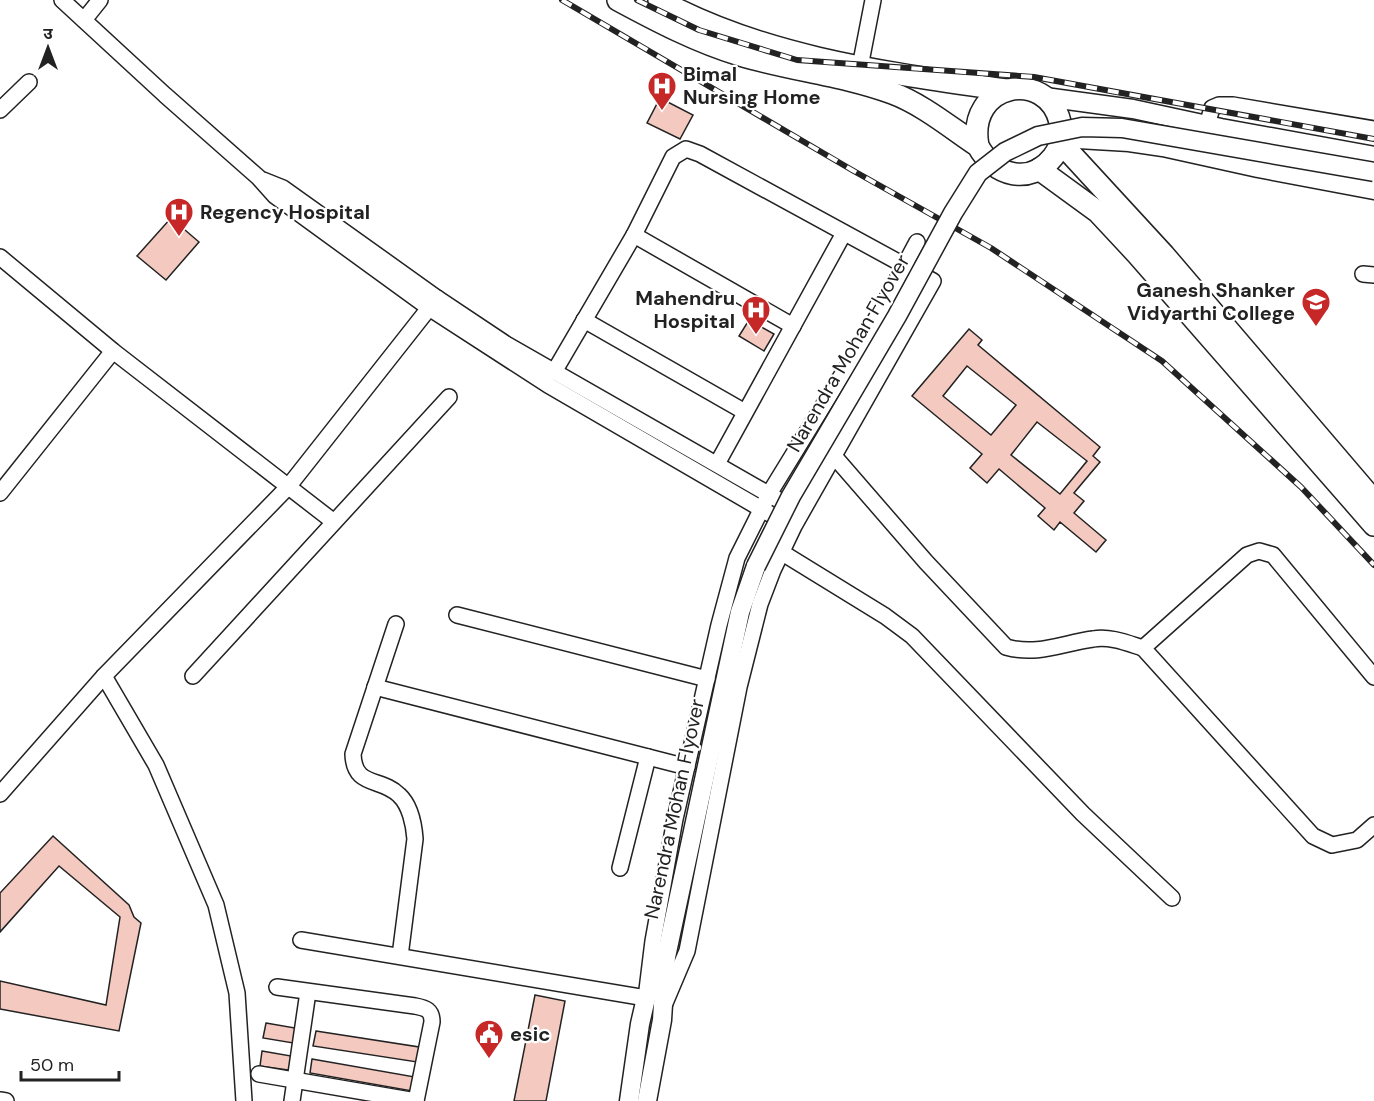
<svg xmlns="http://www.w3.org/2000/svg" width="1374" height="1101" viewBox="0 0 1374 1101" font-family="'DM Sans','Noto Sans Devanagari',sans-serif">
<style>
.building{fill:#f3c9c0;stroke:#222;stroke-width:1.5;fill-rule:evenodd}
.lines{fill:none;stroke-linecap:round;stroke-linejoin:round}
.minor-casing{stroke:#222;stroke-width:18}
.major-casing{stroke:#222;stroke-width:21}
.highway-casing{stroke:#222;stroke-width:24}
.minor{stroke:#fff;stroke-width:15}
.major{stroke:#fff;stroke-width:18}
.highway{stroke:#fff;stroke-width:21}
.rail-casing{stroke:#222;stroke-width:6}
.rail{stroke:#fff;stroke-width:4;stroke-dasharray:11;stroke-linecap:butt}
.major-bridge-casing{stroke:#222;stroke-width:21;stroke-linecap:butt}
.major-bridge{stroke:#fff;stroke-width:18}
.labels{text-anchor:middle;stroke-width:4.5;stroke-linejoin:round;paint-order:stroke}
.poi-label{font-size:20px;font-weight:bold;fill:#222;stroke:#fff;text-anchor:start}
.street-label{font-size:20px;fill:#222;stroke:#fff}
</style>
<rect width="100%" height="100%" fill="#fff"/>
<g class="building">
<path d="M660,98L693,115L680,139L647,123Z"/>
<path d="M171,218L199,242L166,280L137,256Z"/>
<path d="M749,320L774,334L764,351L739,336Z"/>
<path d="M969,329L982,340L978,345L1100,447L1093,456L1100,462L1074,493L1084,501L1074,513L1106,540L1096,552L1060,522L1054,530L1038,516L1045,508L999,469L987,483L970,468L982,454L912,396ZM967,366L1016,405L991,435L943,396ZM1037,422L1087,461L1060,494L1011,455Z"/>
<path d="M53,836L129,905L134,917L141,923L119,1031L0,1009V981L106,1005L120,917L59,866L0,932V893Z"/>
<path d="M535,995L565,1001L546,1101H514Z"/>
<path d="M266,1023L301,1029L299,1044L263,1038Z"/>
<path d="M316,1031L419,1047L417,1062L313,1046Z"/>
<path d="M262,1051L297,1057L295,1071L260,1066Z"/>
<path d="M312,1059L415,1077L412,1091L310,1073Z"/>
</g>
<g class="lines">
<g class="minor-casing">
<g id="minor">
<path d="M62,0L165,95L258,177L275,196L429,308L548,385L770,514"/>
<path d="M84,20L100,0"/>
<path d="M860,67L873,0"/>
<path d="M0,110L29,82"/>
<path d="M1207,125L1212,108L1219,105H1233L1374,129"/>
<path d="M263,180L283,188L437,298L506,344L777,499"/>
<path d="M634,235L793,326"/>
<path d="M0,257L113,351L334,522"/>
<path d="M1363,274L1374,275"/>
<path d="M584,320L745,412"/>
<path d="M554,372L634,235L673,157L686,149L700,154L933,281L794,526L773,570L760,604L739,687L687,951L665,1003"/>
<path d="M834,456L926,562L1006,647C1037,656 1063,643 1093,639C1110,636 1127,643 1143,648"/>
<path d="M717,464L844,233"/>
<path d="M0,493L113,351"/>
<path d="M781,552L885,616L912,636L1083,814L1172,898"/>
<path d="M457,615L707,679"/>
<path d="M396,624L353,754C354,788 381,777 399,795C410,805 414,825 415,839L400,956"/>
<path d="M104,676L156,765L216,905L237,993L244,1101"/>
<path d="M193,676L449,397"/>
<path d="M1374,677L1273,555L1259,551L1247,555L1143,648L1313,836L1332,845L1357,840L1374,825"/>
<path d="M375,687L687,767"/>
<path d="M0,794L104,676L288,487L437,298"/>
<path d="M620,868L648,757"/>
<path d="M301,940L646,998L653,941L675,819L719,625L737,558L769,494L872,326L917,242"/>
<path d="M277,987L415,1006C426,1008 432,1010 432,1022L416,1101"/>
<path d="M259,1074L416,1101"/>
<path d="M0,1100L6,1101"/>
<path d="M292,1101L308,992"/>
</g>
</g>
<g class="major-casing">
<g id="major">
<path d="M1045,97L1133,109L1221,128L1374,156"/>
<path d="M1061,138L1129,142L1163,147L1258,168L1374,190"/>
<path d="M629,1101L640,1024L646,998L662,964"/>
<path d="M647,1101L662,1020L666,957L740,612L756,566"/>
</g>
</g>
<g class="highway-casing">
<g id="highway">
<path d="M618,0C657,21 697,42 740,55C790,70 843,75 892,93C922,104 951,128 978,146C994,176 1030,186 1053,157C1061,147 1063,134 1060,122C1047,68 966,82 978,146"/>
<path d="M659,0C765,58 888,73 1006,90"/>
<path d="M1060,142L1164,255L1374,501"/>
<path d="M1039,169L1098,212L1138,255L1374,525"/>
</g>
</g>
<use href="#minor" class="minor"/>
<use href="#major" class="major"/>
<use href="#highway" class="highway"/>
<g class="rail-casing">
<g id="rail">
<path d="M562,0L852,170L991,248L1162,361L1301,487L1374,565"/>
<path d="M637,0L699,30L797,60L1034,77L1374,139"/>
</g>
</g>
<use href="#rail" class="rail"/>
<g class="major-bridge-casing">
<path id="major-bridge" d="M756,566L791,496L897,316L953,213L978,173L1005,152L1038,136L1082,127L1122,128L1374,172"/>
</g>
<use href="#major-bridge" class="major-bridge"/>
</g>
<defs>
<g id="hospital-pin" transform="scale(1.5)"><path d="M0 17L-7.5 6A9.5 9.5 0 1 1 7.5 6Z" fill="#c62828" stroke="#fff"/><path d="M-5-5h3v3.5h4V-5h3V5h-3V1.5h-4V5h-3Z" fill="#fff"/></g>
<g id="university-pin" transform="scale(1.5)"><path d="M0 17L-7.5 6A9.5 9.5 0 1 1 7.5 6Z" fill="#c62828" stroke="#fff"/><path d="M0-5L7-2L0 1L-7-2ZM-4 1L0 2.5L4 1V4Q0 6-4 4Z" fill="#fff"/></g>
<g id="civic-pin" transform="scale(1.5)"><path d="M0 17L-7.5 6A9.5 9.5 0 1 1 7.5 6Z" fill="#c62828" stroke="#fff"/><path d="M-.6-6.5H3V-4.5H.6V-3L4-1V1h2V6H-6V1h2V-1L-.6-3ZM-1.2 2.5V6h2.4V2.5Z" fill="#fff"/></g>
</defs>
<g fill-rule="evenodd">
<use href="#hospital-pin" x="662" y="86"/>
<use href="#hospital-pin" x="179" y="212"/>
<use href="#university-pin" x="1316" y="302"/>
<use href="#hospital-pin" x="756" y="310"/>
<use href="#civic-pin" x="489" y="1034"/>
</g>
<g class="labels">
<g class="poi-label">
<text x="683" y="81">Bimal<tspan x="683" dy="23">Nursing Home</tspan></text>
<text x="200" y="219">Regency Hospital</text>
<text x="1295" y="297" text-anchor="end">Ganesh Shanker<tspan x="1295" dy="23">Vidyarthi College</tspan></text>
<text x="735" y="305" text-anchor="end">Mahendru<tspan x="735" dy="23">Hospital</tspan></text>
<text x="510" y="1041">esic</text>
</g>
<g class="street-label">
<text transform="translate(848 353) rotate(-60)" y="7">Narendra Mohan Flyover</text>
<text transform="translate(674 809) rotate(-78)" y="7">Narendra Mohan Flyover</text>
</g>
</g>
<g transform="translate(48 48)" stroke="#ffffff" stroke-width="4.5" paint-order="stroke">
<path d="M0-4.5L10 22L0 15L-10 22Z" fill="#222222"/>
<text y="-9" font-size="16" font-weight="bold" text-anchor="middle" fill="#222222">उ</text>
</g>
<path d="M21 1071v9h98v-9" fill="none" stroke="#222222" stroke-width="3"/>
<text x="30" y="1071" font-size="18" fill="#222222" stroke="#ffffff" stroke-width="4.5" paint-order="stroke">50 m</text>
</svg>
